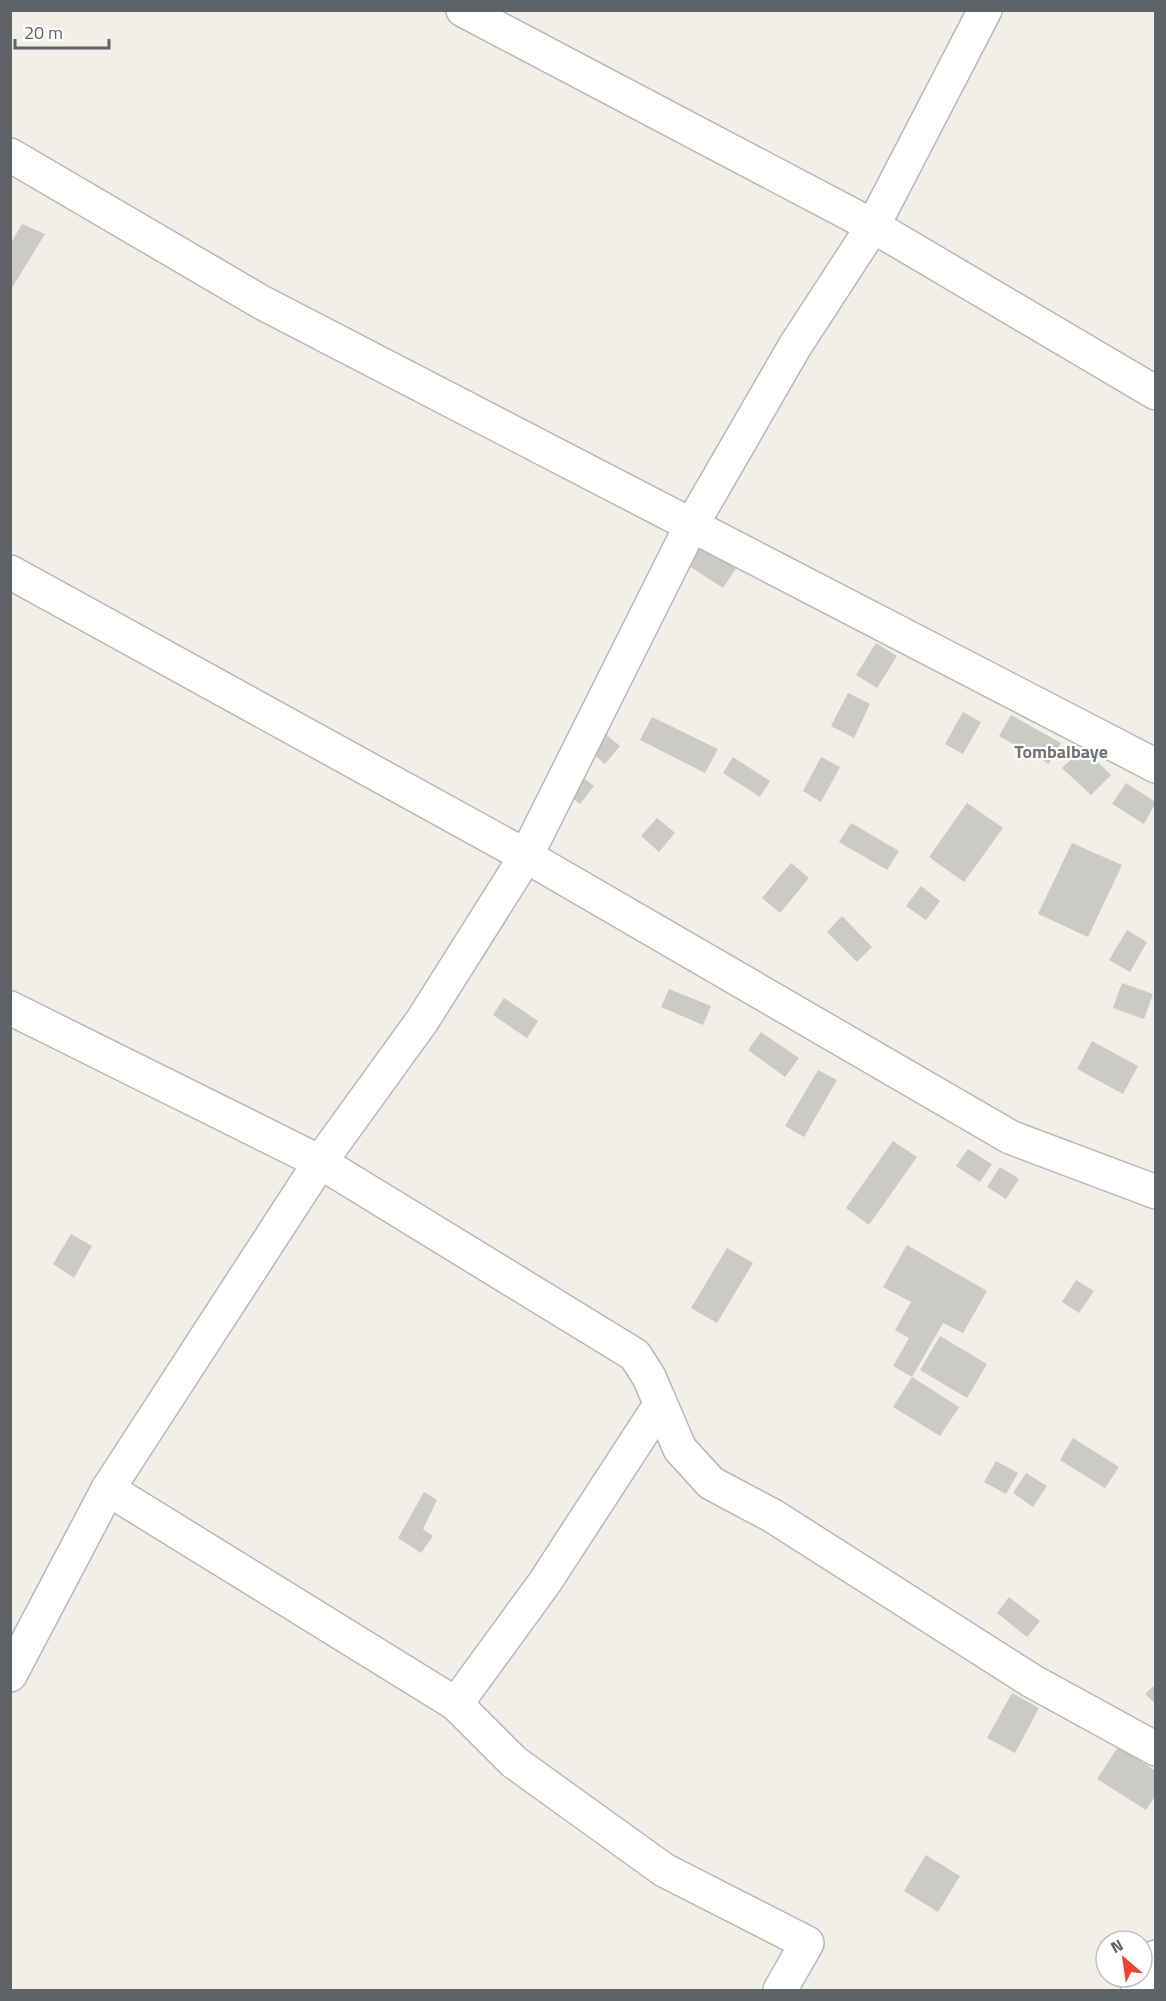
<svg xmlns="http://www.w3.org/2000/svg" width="1166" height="2001" viewBox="0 0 1166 2001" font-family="'Titillium Web',sans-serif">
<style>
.building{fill:#cccac5}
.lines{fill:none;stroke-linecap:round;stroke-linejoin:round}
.street-casing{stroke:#b5b8bc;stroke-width:36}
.street{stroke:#fff;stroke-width:33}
.labels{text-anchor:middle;stroke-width:4.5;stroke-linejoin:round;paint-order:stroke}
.neighbourhood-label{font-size:18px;font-weight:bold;fill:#70757a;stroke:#fff}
</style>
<rect width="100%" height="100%" fill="#f1efe8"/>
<g class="building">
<path d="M22,224L45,234L10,291V245Z"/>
<path d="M700,543L737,567L723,588L686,564Z"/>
<path d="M876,643L897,656L877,688L856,675Z"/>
<path d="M848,693L870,704L854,738L831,726Z"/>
<path d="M963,712L981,722L963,754L945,744Z"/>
<path d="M1011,715L1061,743L1049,764L999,736Z"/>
<path d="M652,717L718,749L705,773L640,740Z"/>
<path d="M602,731L620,746L605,764L587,749Z"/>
<path d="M1083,748L1111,775L1091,795L1062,768Z"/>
<path d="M733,757L770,781L760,797L723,773Z"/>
<path d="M821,757L840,767L821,802L803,791Z"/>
<path d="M578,774L594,786L580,804L564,792Z"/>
<path d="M1126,783L1156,802L1144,824L1112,804Z"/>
<path d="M967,803L1003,828L964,882L929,857Z"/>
<path d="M657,818L675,833L659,852L641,836Z"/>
<path d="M851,823L899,851L887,870L839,842Z"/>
<path d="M1072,843L1122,865L1088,937L1038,914Z"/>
<path d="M791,863L809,878L780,913L762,898Z"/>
<path d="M921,886L940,901L926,920L906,906Z"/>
<path d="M842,916L872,947L857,962L827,932Z"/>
<path d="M1127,930L1147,942L1130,972L1109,960Z"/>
<path d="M1122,983L1153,994L1144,1019L1113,1008Z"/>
<path d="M669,989L711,1006L703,1025L661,1007Z"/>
<path d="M504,998L538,1021L527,1038L493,1015Z"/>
<path d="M761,1032L799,1058L785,1077L748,1050Z"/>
<path d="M1092,1041L1138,1066L1123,1094L1077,1069Z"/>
<path d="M818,1070L837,1080L804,1137L785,1126Z"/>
<path d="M893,1141L917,1157L869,1225L846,1208Z"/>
<path d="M968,1149L992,1164L980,1182L956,1166Z"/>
<path d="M1000,1167L1019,1179L1006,1199L987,1187Z"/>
<path d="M71,1234L92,1246L74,1278L53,1264Z"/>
<path d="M907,1245L987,1291L963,1333L943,1323L912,1377L893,1366L909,1338L895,1330L911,1302L883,1287Z"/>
<path d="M727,1248L753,1263L717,1323L691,1308Z"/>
<path d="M1076,1280L1094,1291L1079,1313L1062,1302Z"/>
<path d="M940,1336L987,1364L967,1398L920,1370Z"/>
<path d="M912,1377L959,1407L940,1436L893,1407Z"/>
<path d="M1073,1438L1119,1467L1105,1488L1060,1460Z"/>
<path d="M996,1461L1018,1473L1006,1494L984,1482Z"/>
<path d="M1026,1473L1047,1486L1033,1507L1013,1493Z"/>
<path d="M424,1492L437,1500L423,1529L433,1536L421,1553L398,1538Z"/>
<path d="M1009,1597L1040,1621L1027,1637L997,1613Z"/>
<path d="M1156,1684V1704L1145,1694Z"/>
<path d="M1012,1693L1039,1708L1015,1753L987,1738Z"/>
<path d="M1118,1747L1156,1771V1795L1146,1810L1097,1779Z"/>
<path d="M926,1855L960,1876L938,1912L904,1891Z"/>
</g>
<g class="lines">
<g class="street-casing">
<g id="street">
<path d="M463,10L873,226L1156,393"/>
<path d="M10,155L261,302L1156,766"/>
<path d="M10,572L526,856L1010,1137L1156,1192"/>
<path d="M10,1008L320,1162L635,1355L649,1377L680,1449L711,1483L773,1516L1032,1681L1156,1749"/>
<path d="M108,1489L456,1704L514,1762L664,1870L807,1943L780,1990"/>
<path d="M10,1675L108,1489L320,1162L422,1021L526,856L691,526L795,346L873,226L985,10"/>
<path d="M456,1704L545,1582L660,1405"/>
<path d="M1138,1990L1156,1957"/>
</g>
</g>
<use href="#street" class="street"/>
</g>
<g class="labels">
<g class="neighbourhood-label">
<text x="1061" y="758">Tombalbaye</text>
</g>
</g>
<rect width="1166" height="2001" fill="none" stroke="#5f6368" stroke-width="24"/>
<g transform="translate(1124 1959) rotate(331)"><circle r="28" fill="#ffffff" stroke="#bfc1c3" stroke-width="1.5"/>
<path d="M0-4.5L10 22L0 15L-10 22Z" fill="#ea4335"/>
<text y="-9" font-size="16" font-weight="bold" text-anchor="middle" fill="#5f6368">N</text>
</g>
<path d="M15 39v9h94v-9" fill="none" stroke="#5f6368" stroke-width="3"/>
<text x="24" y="39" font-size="18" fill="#5f6368" stroke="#ffffff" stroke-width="4.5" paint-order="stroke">20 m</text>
</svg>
